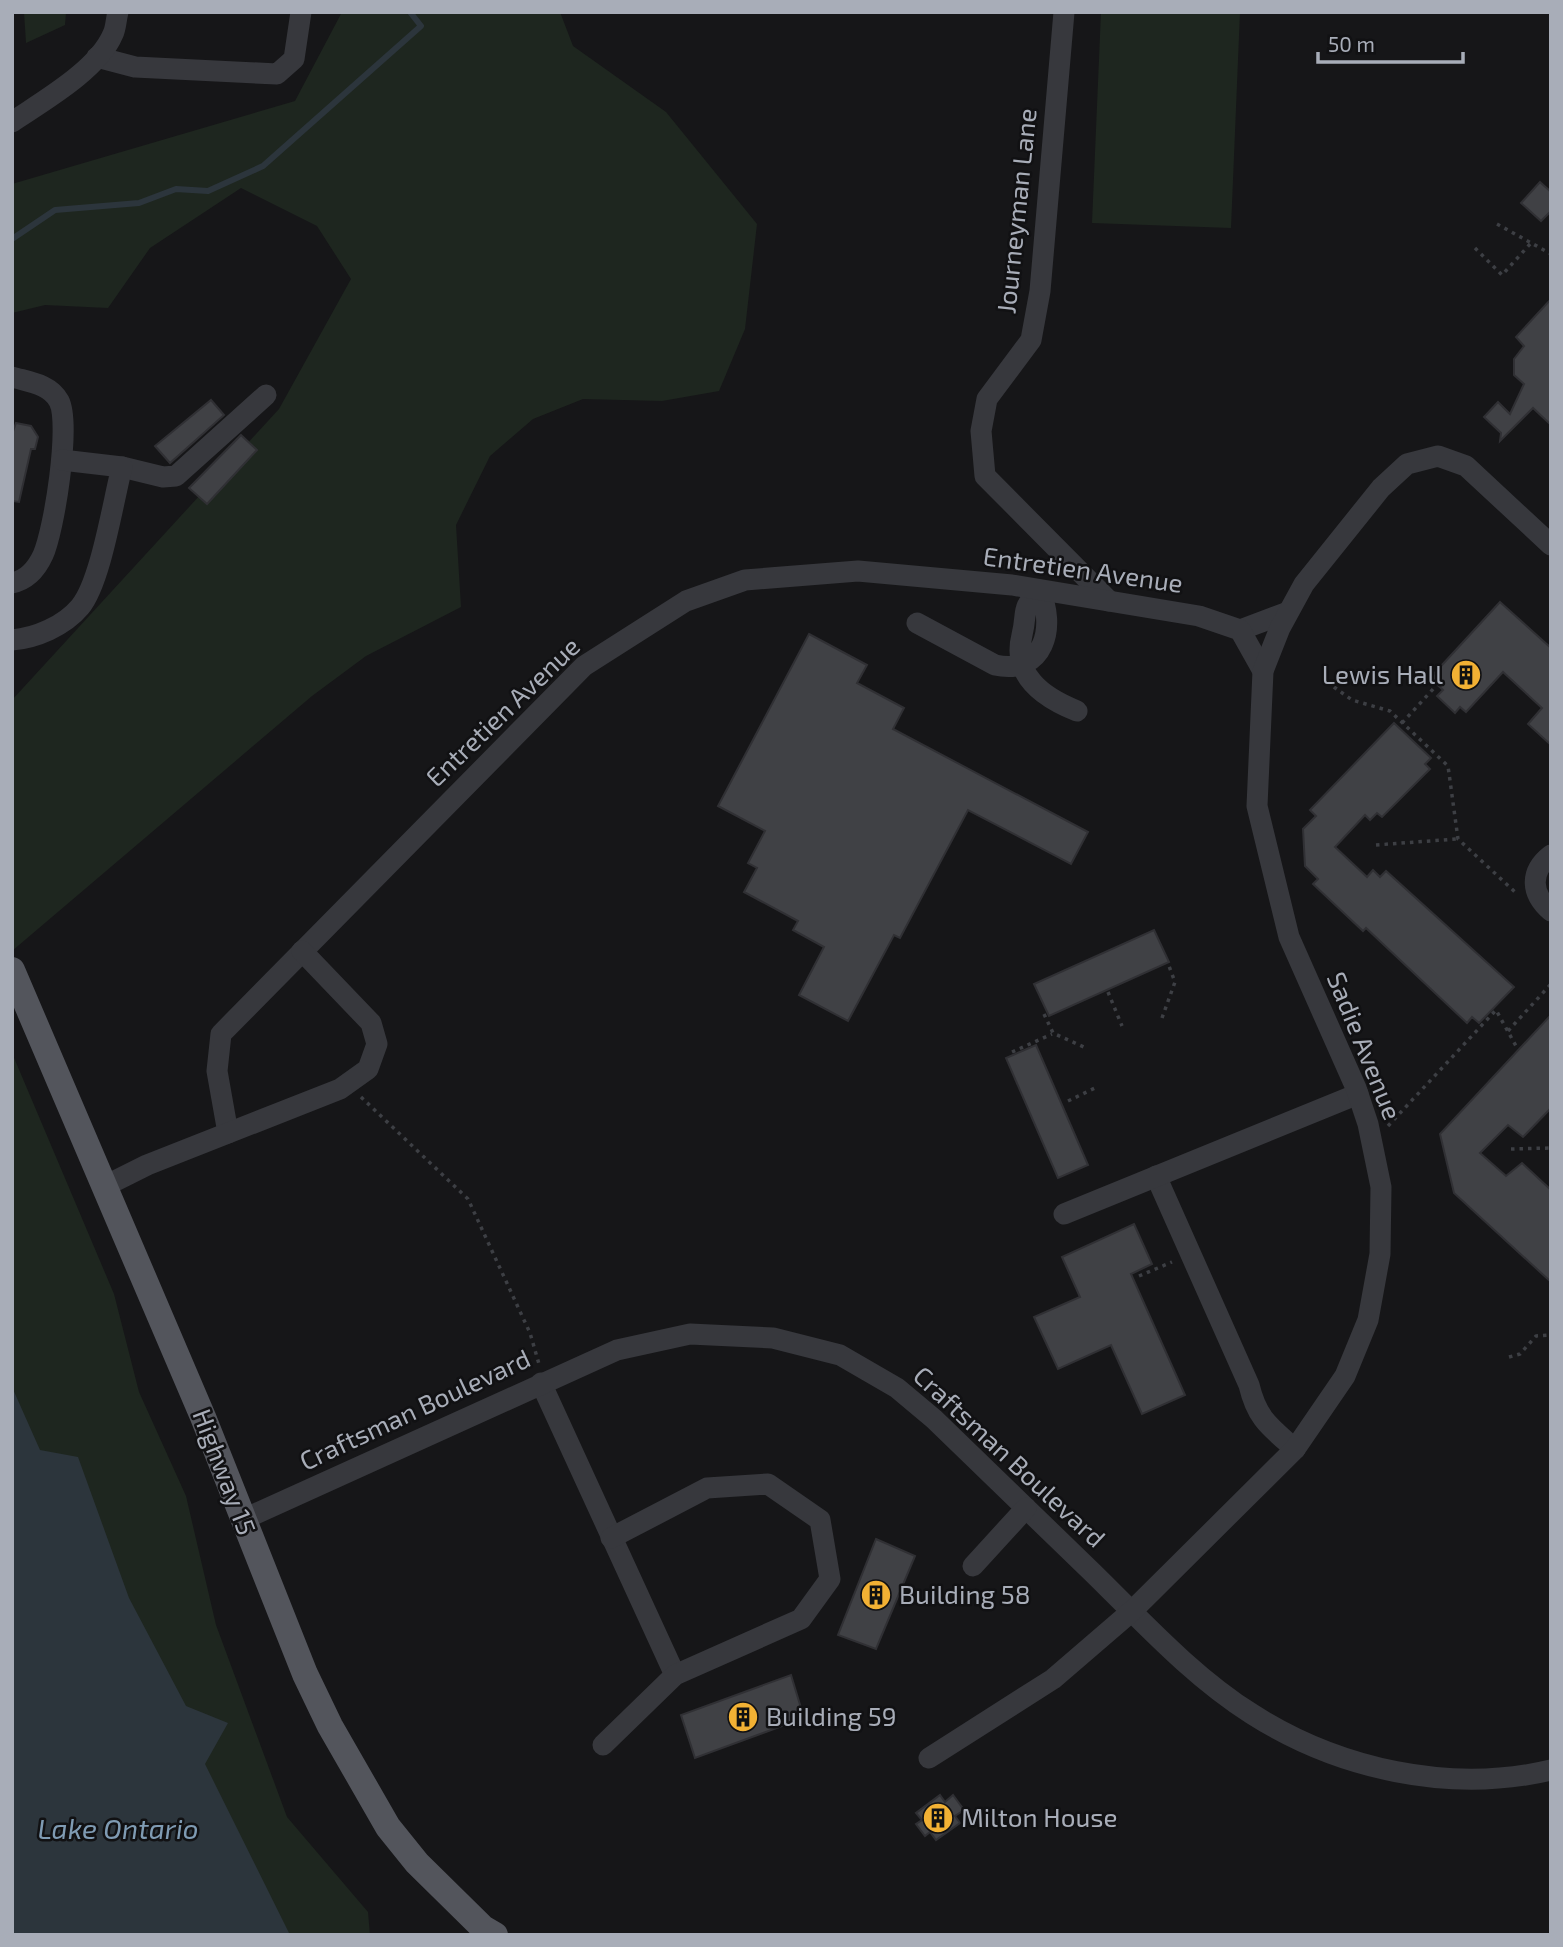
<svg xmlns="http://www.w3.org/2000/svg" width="1563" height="1947" viewBox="0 0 1563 1947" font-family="'Exo 2',sans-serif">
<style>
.green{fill:#1e261f}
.water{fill:#2c353c}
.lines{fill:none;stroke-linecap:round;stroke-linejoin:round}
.stream{stroke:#2c353c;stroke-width:6}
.building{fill:#404145;stroke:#303034;stroke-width:2}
.path{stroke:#3d3f44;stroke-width:3.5;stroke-dasharray:3.5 5;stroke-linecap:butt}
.minor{stroke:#37383d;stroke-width:21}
.major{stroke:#53555c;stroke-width:26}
.labels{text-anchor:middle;stroke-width:5;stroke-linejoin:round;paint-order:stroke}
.street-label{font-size:26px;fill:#a8adb8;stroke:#111113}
.poi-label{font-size:26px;fill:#a8adb8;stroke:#111113;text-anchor:start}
.water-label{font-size:28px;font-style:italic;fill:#7f9bb3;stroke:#111113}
</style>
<rect width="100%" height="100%" fill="#161618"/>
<g class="green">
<path d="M24,12H66L65,25L26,43Z"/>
<path d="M342,12H560L573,46L666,112L757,224L745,329L719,391L662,401L583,399L533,419L490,456L456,525L461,607L366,656L312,696L12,951V700L279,409L351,279L317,226L241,188L150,248L108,308L45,305L12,313V184L295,101Z"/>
<path d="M1101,12H1240L1231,228L1092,223Z"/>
<path d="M12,1053L114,1294L139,1392L186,1496L216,1625L287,1817L368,1912L370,1935H246L12,1450Z"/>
</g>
<path class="water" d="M12,1387L40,1450L78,1457L129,1598L186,1706L228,1723L205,1764L290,1935H12Z"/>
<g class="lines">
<path class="stream" d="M12,239L55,210L139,203L176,189L208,191L263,166L421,26L410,12"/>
</g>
<g class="building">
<path d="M1540,182L1551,192V211L1541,221L1521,203Z"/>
<path d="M1551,299V425L1533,408L1500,441L1501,433L1484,417L1498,402L1510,414L1524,384L1514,375V359L1524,346L1516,337Z"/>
<path d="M211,400L224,415L170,463L155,446Z"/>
<path d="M16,423L31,426L38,437L35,449H31L19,502L12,501V434Z"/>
<path d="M241,435L257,450L207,504L189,488Z"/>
<path d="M1500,602L1551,648V745L1528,724L1542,708L1503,672L1466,712L1460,707L1455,713L1437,696L1443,690L1430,678Z"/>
<path d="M809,634L867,665L857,683L904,708L893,729L1088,832L1071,864L968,810L900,938L894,935L848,1021L799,995L824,947L793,930L798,921L744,892L757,868L748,863L765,831L718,806Z"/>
<path d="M1394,723L1431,758L1425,764L1430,769L1382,817L1377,813L1370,820L1365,815L1335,847L1367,877L1373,870L1380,877L1386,871L1514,987L1479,1023L1472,1017L1467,1023L1366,928L1363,931L1313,884L1318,879L1305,866L1303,829L1316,816L1310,810Z"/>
<path d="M1154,930L1169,962L1049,1016L1034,984Z"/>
<path d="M1551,1015V1108L1523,1137L1508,1125L1480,1153L1506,1176L1522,1163L1551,1190V1282L1454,1193L1440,1134Z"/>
<path d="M1036,1045L1088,1165L1058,1178L1006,1058Z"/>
<path d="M1134,1224L1152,1264L1131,1274L1185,1395L1142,1414L1111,1345L1058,1369L1034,1317L1080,1297L1062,1257Z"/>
<path d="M876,1539L915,1556L876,1649L838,1635Z"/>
<path d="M791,1675L804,1718L695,1758L681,1715Z"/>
<path d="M940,1795L945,1802L953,1795L964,1810L955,1816L960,1823L936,1840L930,1832L925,1836L916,1824L922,1820L916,1813Z"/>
</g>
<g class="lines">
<g class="path">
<path d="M1497,224L1551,254"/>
<path d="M1475,248L1502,275L1531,243"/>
<path d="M1327,682L1352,700L1390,711L1448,766L1458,839L1515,892"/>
<path d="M1402,723L1435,687"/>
<path d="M1376,845L1457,839"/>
<path d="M1108,992L1122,1026"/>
<path d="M1044,1014L1053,1033L1088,1049"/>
<path d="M1162,1018L1175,982L1169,966"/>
<path d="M1508,1031L1551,984"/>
<path d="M1012,1052L1052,1034"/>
<path d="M361,1097L468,1199L530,1333L539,1364"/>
<path d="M1068,1101L1095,1088"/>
<path d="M1388,1126L1496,1010L1516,1046"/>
<path d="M1511,1149L1551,1148"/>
<path d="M1139,1276L1172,1262"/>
<path d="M1509,1357L1520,1354L1536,1336L1551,1335"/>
</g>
<g class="minor">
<path d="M1064,12L1040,291L1031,340L987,399L981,431L985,476L1109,601"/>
<path d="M97,57L135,67L277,74L294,59L301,12"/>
<path d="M12,122C43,101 98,70 113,34C116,28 116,19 118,12"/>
<path d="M12,377C29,382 50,384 59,401C71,424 54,531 43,555C37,568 27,580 12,583"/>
<path d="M122,467L163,477L176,476L266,395"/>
<path d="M917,623L995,665C1044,676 1057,626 1039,590C1020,611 1028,610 1022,635C1012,675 1042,697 1077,711"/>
<path d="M1240,630L1288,612"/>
<path d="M12,640C36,638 64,626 80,607C101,582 113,501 122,467L62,460"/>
<path d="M1551,855C1529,872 1531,894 1551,911"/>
<path d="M228,1133L217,1071L221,1034L584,666L686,601L745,580L858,571L1012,585L1199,616L1240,630L1263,671"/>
<path d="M1156,1176L1249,1385C1257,1419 1270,1427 1295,1449"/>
<path d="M103,1187L147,1165L340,1089L368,1069L377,1044L371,1023L302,951"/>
<path d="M1064,1214L1358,1094"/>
<path d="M541,1383L675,1675"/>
<path d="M242,1520L617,1350L690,1334L773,1338L840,1355L897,1388L934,1419C987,1470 1040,1522 1093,1573C1143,1622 1193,1677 1252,1714C1338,1769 1450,1794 1551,1770"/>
<path d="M973,1566L1026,1508"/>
<path d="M603,1745L675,1675L801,1619L830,1579L820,1520L768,1484L707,1488L611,1538"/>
<path d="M929,1758L1053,1679L1132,1611L1295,1449L1345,1376L1368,1320L1380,1254L1381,1187L1368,1124L1356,1088L1289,937L1257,806L1263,671L1280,628L1304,584L1381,488L1407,464L1438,456L1466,466L1551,545"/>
</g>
<path class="major" d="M12,970L203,1417L305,1674L330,1726L388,1827L417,1863L483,1928L495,1935"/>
</g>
<defs>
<g id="building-disc" transform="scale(1.575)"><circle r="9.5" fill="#f2b134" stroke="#111113"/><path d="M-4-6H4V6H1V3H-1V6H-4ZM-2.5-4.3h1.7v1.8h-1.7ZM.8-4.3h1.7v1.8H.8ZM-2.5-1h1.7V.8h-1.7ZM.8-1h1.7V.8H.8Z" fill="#111"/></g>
</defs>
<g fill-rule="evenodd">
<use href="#building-disc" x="1466" y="675"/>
<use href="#building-disc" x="876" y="1595"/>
<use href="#building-disc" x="743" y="1717"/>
<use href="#building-disc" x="938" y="1818"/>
</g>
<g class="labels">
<g class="street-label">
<text transform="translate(1017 211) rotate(-84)" y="9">Journeyman Lane</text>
<text transform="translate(1083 570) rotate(8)" y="9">Entretien Avenue</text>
<text transform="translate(503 712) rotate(-44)" y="9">Entretien Avenue</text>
<text transform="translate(1364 1046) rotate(68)" y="9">Sadie Avenue</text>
<text transform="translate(415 1410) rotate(-25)" y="9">Craftsman Boulevard</text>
<text transform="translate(1009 1457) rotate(43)" y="9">Craftsman Boulevard</text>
<text transform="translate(224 1472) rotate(69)" y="9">Highway 15</text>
</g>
<g class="poi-label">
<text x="1443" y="684" text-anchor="end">Lewis Hall</text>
<text x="899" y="1604">Building 58</text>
<text x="766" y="1726">Building 59</text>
<text x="961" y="1827">Milton House</text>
</g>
<g class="water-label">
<text x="118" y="1839">Lake Ontario</text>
</g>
</g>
<rect width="1563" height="1947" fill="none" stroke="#a8adb8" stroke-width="28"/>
<path d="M1318 52v10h145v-10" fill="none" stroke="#a8adb8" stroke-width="3.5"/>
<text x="1328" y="52" font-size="21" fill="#a8adb8" stroke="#111113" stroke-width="5" paint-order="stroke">50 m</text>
</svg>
